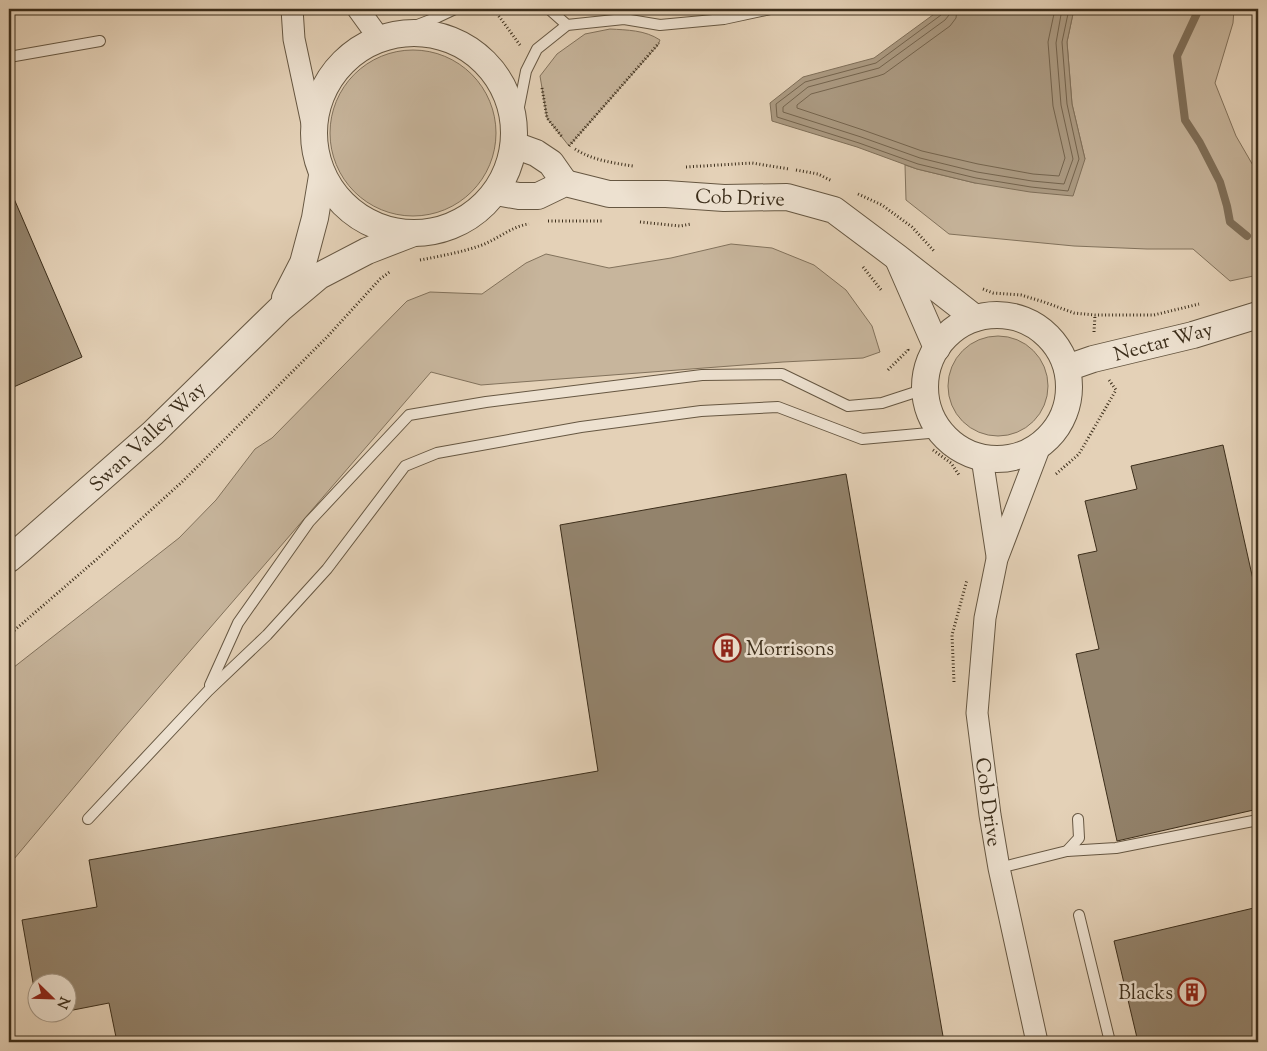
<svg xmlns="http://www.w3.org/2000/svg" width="1267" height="1051" viewBox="0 0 1267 1051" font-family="'Sorts Mill Goudy',serif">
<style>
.green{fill:#c7b59c;stroke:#82725c}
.water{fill:#ab9a82;stroke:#7f6f59}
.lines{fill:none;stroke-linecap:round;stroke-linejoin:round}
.shore{stroke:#74644e;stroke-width:1}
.stream{stroke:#7f6f59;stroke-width:8}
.building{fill:#93836c;stroke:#3c2e1b}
.service-casing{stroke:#665742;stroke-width:12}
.minor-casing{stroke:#665742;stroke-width:23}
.tertiary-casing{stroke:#665742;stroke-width:28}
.path{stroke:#3c2e1b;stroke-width:3;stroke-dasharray:1 2.5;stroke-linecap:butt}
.service{stroke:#ede1d0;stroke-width:10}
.minor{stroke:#ede1d0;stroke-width:21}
.tertiary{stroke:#ede1d0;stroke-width:26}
.labels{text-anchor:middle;stroke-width:5;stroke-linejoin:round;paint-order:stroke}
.street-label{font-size:20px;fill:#3c2e1b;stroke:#ede1d0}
.poi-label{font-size:20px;fill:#3c2e1b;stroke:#ede1d0;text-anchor:start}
</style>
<rect width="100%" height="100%" fill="#e4d1b7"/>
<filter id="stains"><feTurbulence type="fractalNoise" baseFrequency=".004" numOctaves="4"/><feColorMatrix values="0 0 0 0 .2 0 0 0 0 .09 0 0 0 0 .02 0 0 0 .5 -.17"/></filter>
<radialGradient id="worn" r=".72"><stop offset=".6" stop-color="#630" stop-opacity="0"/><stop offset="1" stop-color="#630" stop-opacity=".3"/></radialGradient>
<g class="green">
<path d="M1074,9H1234L1233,23L1215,83L1236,136L1258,174V275L1230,281L1193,249H1147L1074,246L949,234L906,200L905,165L917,169L975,183L1085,159L1072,104L1067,42Z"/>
<path d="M610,29C627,30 645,30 660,40L658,45L569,146L547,118L540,76L557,54L585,34Z"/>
<circle cx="413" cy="133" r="83"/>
<path d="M731,244L772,248L814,265L846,290L872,326L880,352L863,358L783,362L481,385L431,372L121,731L9,865V671L179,538L216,500L255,449L272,438L407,301L430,292L482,294L526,263L546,254L609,268L671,258Z"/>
<circle cx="998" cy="386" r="50"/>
</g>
<path class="water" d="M941,9H1074L1067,42L1072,104L1085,159L1073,196L1030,192L975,183L917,169L857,147L772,121L770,103L803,77L874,58Z"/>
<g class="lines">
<g class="shore">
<path d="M944,9L943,12L941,15L876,63L805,82L776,104L777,117L859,143L918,164L976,178L1031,187L1068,191L1079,159L1067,104L1062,42L1069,9"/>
<path d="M950,9L949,15L945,20L879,68L808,87L783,107V112L861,137L920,158L977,172L1032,181L1064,184L1073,159L1061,105L1056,43L1062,9"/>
<path d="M957,9L956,18L950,26L884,74L878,76L811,94L797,105V108L863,130L922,151L978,164L1033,174L1059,176L1065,158L1053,106L1048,42L1055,9"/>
</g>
<path class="stream" d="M1199,9L1177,56L1185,120L1200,143L1220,182L1227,206L1230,222L1247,236"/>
</g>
<g class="building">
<path d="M9,187L82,357L9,389Z"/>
<path d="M1223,445L1258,602V809L1117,841L1076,654L1099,649L1078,555L1097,551L1085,501L1137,489L1131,466Z"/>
<path d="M846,474L944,1042H117L109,1003L68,1011V984H38V1011L22,920L97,907L89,860L598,771L560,525Z"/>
<path d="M1258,907V1042H1138L1114,941Z"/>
<path d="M38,1014H55L38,1017Z"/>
</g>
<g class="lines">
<g class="service-casing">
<g id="service">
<path d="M549,9L567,25"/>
<path d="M394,34L438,17L455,9"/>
<path d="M9,57L100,41"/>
<path d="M515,127L526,71L537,49L567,25L624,19L660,25L724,19L771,9"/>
<path d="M210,685L238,623L309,522L409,415L486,402L702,375L782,374L848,406L882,403L925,389"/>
<path d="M88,819L208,691L267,635L327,569L405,466L437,453L581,427L701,411L778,407L862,439L940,432"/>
<path d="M1067,851L1116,848L1258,820"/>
<path d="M999,868L1067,851L1079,838L1078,819"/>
<path d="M1079,915L1110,1042"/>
</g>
</g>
<g class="minor-casing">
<g id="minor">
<path d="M292,9L294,39L313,128"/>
<path d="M358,9L379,38"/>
<path d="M982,458L997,556"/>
<path d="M1037,1042L999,868L990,815L977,713L985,618L997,559L1040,446"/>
</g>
</g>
<g class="tertiary-casing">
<g id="tertiary">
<circle cx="414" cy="133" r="100"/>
<path d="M514,145L536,153L551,163L565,183"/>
<path d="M496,192L519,196H538L565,183L609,194H666L724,198L787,197L834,210L898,258L975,318"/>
<path d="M899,261L937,348"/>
<path d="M285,298L303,263L315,218L322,176"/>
<circle cx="997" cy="387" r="72"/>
<path d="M1067,368L1093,359L1193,335L1258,315"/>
<path d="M9,559L21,549L153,433L281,308L319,276L367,251L411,234"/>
</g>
</g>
<g class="path">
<path d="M491,9L498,15L520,45"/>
<path d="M1255,9L1258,74"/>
<path d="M542,88L547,118L563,138"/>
<path d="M569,146L659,43"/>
<path d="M575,149C592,160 613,163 633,166"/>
<path d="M686,167L752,163L789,169"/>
<path d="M796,170L818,174L832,181"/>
<path d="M858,194L882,205L912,227L934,251"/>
<path d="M548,221H602"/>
<path d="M640,222L680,226L691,224"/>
<path d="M420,260C441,256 463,252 482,245C498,239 512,226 529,224"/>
<path d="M863,267L882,291"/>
<path d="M983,289L993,293L1021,295L1044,302L1074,313L1095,315H1154L1199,304"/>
<path d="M1094,332L1095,315"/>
<path d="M888,370L908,350L907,347"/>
<path d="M933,450L951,463L959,475"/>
<path d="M1056,474L1079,454L1116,390L1109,380"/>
<path d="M9,635L97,559L183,481L328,336L380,279L391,271"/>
<path d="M954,682L952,635L967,580"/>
</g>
<use href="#service" class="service"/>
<use href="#minor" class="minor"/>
<use href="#tertiary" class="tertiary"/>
</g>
<defs>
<g id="building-ring" transform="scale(1.4375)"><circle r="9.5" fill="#ede1d0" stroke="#8f2418" stroke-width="1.5"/><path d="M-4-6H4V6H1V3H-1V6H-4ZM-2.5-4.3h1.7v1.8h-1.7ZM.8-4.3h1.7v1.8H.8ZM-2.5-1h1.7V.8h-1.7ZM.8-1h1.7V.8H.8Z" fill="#8f2418"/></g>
</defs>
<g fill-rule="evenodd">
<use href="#building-ring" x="727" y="648"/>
<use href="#building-ring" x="1192" y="992"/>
</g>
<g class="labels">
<g class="street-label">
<text transform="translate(740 197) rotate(2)" y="7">Cob Drive</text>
<text transform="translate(1163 341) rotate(-15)" y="7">Nectar Way</text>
<text transform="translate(147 436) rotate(-43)" y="7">Swan Valley Way</text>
<text transform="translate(989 802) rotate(82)" y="7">Cob Drive</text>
</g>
<g class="poi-label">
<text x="746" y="655">Morrisons</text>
<text x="1173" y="999" text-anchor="end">Blacks</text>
</g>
</g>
<rect width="1267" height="1051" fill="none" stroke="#e4d1b7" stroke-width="30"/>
<rect x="10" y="10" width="1247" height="1031" fill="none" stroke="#3c2e1b" stroke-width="2.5"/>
<rect x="15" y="15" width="1237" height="1021" fill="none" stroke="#3c2e1b"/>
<g transform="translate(52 998) rotate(113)"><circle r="24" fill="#ede1d0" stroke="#a69988"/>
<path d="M0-4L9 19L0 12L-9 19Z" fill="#8f2418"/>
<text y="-8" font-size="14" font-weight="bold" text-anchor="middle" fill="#3c2e1b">N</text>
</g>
<rect width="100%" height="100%" filter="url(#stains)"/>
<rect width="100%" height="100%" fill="url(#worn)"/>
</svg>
